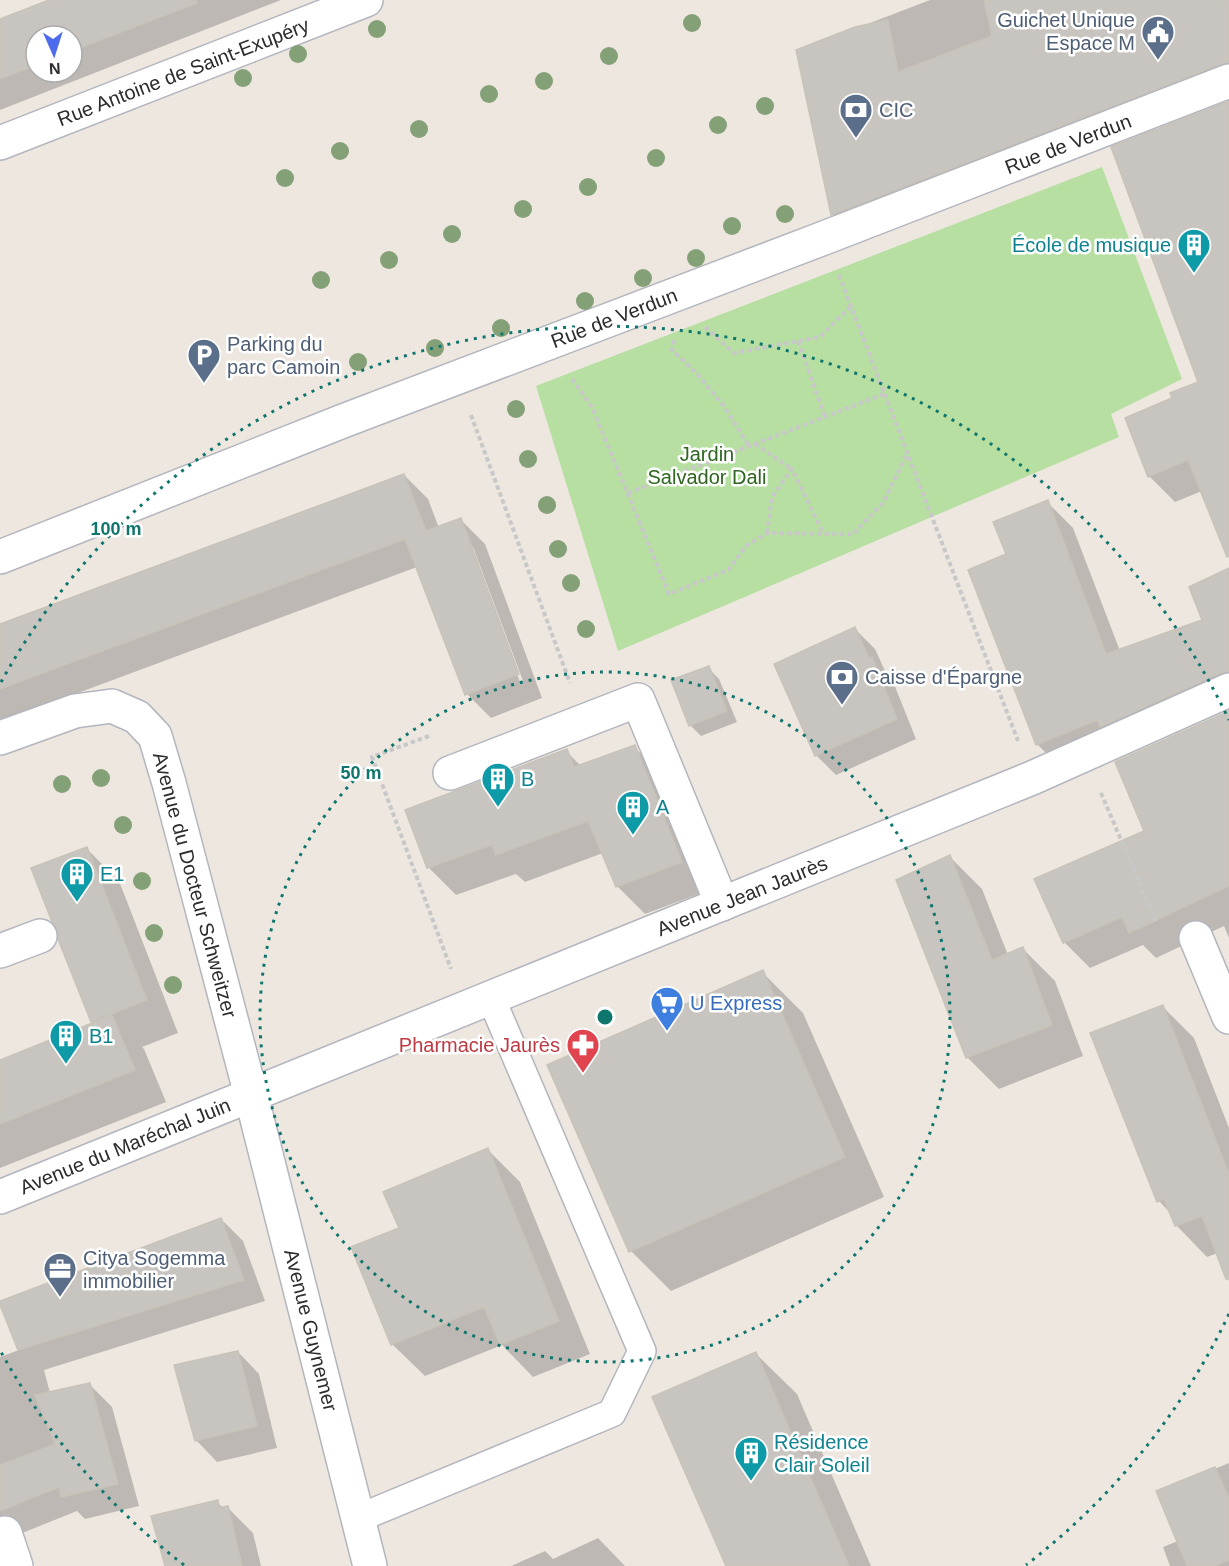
<svg xmlns="http://www.w3.org/2000/svg" width="1229" height="1566" viewBox="0 0 1229 1566" font-family="Arial,sans-serif">
<style>
.green{fill:#b6dfa1}
.shadow{fill:#0003;fill-rule:evenodd}
.building{fill:#c8c4bf;stroke:#c8c3b9;stroke-width:1.5}
.lines{fill:none;stroke-linecap:round;stroke-linejoin:round}
.lane-casing{stroke:#b3b6be;stroke-width:30}
.street-casing{stroke:#b3b6be;stroke-width:36}
.secondary-casing{stroke:#b3b6be;stroke-width:36}
.path{stroke:#c8c8c8;stroke-width:4;stroke-dasharray:4.5 3;stroke-linecap:butt}
.lane{stroke:#fff;stroke-width:27}
.street{stroke:#fff;stroke-width:33}
.secondary{stroke:#fff;stroke-width:33}
.tree{fill:#84a076}
.ring{fill:none;stroke:#0f766e;stroke-width:3;stroke-dasharray:3 6}
.labels{text-anchor:middle;stroke-width:5;stroke-linejoin:round;paint-order:stroke}
.service-label{font-size:20px;fill:#4e5e75;stroke:#fff;text-anchor:start}
.street-label{font-size:20px;fill:#2c2c2c;stroke:#fff}
.culture-label{font-size:20px;fill:#0d838f;stroke:#fff;text-anchor:start}
.park-label{font-size:20px;fill:#2f6520;stroke:#fff}
.shop-label{font-size:20px;fill:#366cbe;stroke:#fff;text-anchor:start}
.health-label{font-size:20px;fill:#be3a42;stroke:#fff;text-anchor:end}
.centre{fill:#0f766e;stroke:#fff;stroke-width:3}
.ring-label{font-size:18px;text-anchor:middle;font-weight:bold;fill:#0f766e;stroke:#fff;stroke-width:5;stroke-linejoin:round;paint-order:stroke}
</style>
<rect width="100%" height="100%" fill="#ede7e0"/>
<path class="green" d="M1102,167L1182,379L1111,414L1119,437L618,651L536,386Z"/>
<g class="shadow">
<path d="M53,0H281L0,110V21ZM36,36H72V72H36Z"/>
<path d="M930,0H1229V97L858,241L832,214L797,51Z"/>
<path d="M1229,103V557L1202,491L1175,502L1149,476L1174,399L1200,382Z"/>
<path d="M404,475L428,499L439,528L461,520L485,544L542,698L491,718L467,694L417,567L0,722V625ZM470,547H473L523,681L520,682Z"/>
<path d="M1047,502L1073,528L1120,651L1204,621L1229,570V707L1064,771L1038,745L970,571L1008,555Z"/>
<path d="M855,629L875,649L886,673L892,679L916,739L836,775L816,755Z"/>
<path d="M708,668L719,679L737,722L701,736L690,725Z"/>
<path d="M1229,712V938L1224,926L1156,958L1143,945L1090,968L1064,942L1146,832Z"/>
<path d="M634,747L662,775L709,890L645,914L617,886L603,853L525,882L516,874L456,895L428,867L566,751L581,766Z"/>
<path d="M86,848L119,881L178,1033L142,1047L144,1049L166,1102L0,1168V1061L94,1024L92,1022L60,938Z"/>
<path d="M950,857L982,889L1008,955L1023,949L1055,981L1083,1056L999,1089L967,1057Z"/>
<path d="M762,972L803,1013L884,1197L671,1291L631,1251Z"/>
<path d="M1162,1006L1194,1038L1229,1128V1281L1218,1253L1207,1257L1176,1225L1171,1214L1159,1201Z"/>
<path d="M488,1150L520,1182L590,1354L533,1377L502,1345L425,1376L392,1344L400,1228Z"/>
<path d="M221,1219L243,1241L265,1301L44,1370L50,1393L90,1385L112,1407L139,1506L85,1519L77,1511L0,1542V1357L19,1350L1,1302Z"/>
<path d="M238,1352L259,1374L277,1448L217,1462L196,1440Z"/>
<path d="M756,1354L797,1394L871,1566H727Z"/>
<path d="M1229,1463V1566H1170L1163,1547L1178,1541L1158,1492Z"/>
<path d="M217,1502L224,1509L228,1508L253,1533L261,1566H166Z"/>
<path d="M598,1538L625,1566H511L545,1551L553,1559Z"/>
</g>
<g class="building">
<path d="M49,0H196L197,3L72,51V36H36V65L0,79V19Z"/>
<path d="M984,0H1229V63L1222,64L831,215L796,50L855,27L888,20L898,72L992,36Z"/>
<path d="M1229,101V556L1227,557L1188,460L1148,477L1125,418L1172,398L1170,393L1198,382L1111,147Z"/>
<path d="M404,474L426,531L461,518L519,674L465,695L405,539L0,689V624Z"/>
<path d="M1048,500L1106,654L1202,620L1189,587L1229,568V672L1221,673L1100,727L1097,720L1036,745L968,570L1006,554L993,522Z"/>
<path d="M855,627L869,658L872,657L897,719L815,756L774,664Z"/>
<path d="M709,666L727,711L689,726L671,680Z"/>
<path d="M1229,711V886L1129,933L1122,917L1063,943L1034,879L1144,831L1115,762Z"/>
<path d="M635,745L682,862L616,887L588,821L496,855L492,845L427,868L405,810L567,749L574,767Z"/>
<path d="M87,847L147,1000L91,1022L58,939L57,929L52,922L31,868Z"/>
<path d="M950,855L992,960L1023,947L1052,1025L966,1058L896,880Z"/>
<path d="M763,970L845,1157L629,1252L547,1065Z"/>
<path d="M1163,1005L1229,1174V1279H1226L1202,1216L1175,1226L1164,1199L1157,1202L1090,1033Z"/>
<path d="M112,1015L135,1070L0,1124V1060Z"/>
<path d="M488,1148L559,1321L500,1345L484,1307L391,1345L351,1247L399,1228L383,1192Z"/>
<path d="M221,1218L244,1280L18,1350L0,1305V1301Z"/>
<path d="M238,1351L257,1426L195,1441L174,1365Z"/>
<path d="M756,1352L849,1566H726L652,1397Z"/>
<path d="M90,1383L118,1484L61,1497L59,1487L0,1511V1465L55,1444L35,1395Z"/>
<path d="M1215,1467L1229,1498V1560L1215,1566H1187L1156,1491Z"/>
<path d="M218,1500L219,1508L228,1506L242,1566H165L151,1516Z"/>
</g>
<g class="lines">
<g class="lane-casing">
<path id="lane" d="M359,1518L612,1413L642,1351L491,998"/>
</g>
<g class="street-casing">
<g id="street">
<path d="M0,557L343,421L824,238L1229,81"/>
<path d="M450,773L638,700L722,904"/>
<path d="M1196,938L1229,1017"/>
<path d="M0,951L40,936"/>
<path d="M0,1534L5,1533L16,1566"/>
<path d="M370,1566L251,1095L1032,778L1229,690"/>
</g>
</g>
<g class="secondary-casing">
<g id="secondary">
<path d="M0,143L366,0"/>
<path d="M0,738L75,711L112,706L137,717L155,736L169,783L251,1095L0,1197"/>
</g>
</g>
<g class="path">
<path d="M839,275L1018,741"/>
<path d="M705,327L734,353L820,337L851,306"/>
<path d="M674,340L672,350L697,374L723,405L749,446"/>
<path d="M798,341L825,417"/>
<path d="M572,379L592,407L669,594L728,570L746,546L767,533L853,534L883,503L907,454"/>
<path d="M471,415L570,683"/>
<path d="M755,444L792,469"/>
<path d="M628,493L884,394"/>
<path d="M767,533L772,497L792,469L823,533"/>
<path d="M429,736L372,757L451,969"/>
<path d="M1101,793L1157,924"/>
</g>
<use href="#lane" class="lane"/>
<use href="#street" class="street"/>
<use href="#secondary" class="secondary"/>
</g>
<g class="tree">
<circle cx="692" cy="23" r="9"/>
<circle cx="377" cy="29" r="9"/>
<circle cx="298" cy="54" r="9"/>
<circle cx="609" cy="56" r="9"/>
<circle cx="243" cy="78" r="9"/>
<circle cx="544" cy="81" r="9"/>
<circle cx="489" cy="94" r="9"/>
<circle cx="765" cy="106" r="9"/>
<circle cx="718" cy="125" r="9"/>
<circle cx="419" cy="129" r="9"/>
<circle cx="340" cy="151" r="9"/>
<circle cx="656" cy="158" r="9"/>
<circle cx="285" cy="178" r="9"/>
<circle cx="588" cy="187" r="9"/>
<circle cx="523" cy="209" r="9"/>
<circle cx="785" cy="214" r="9"/>
<circle cx="732" cy="226" r="9"/>
<circle cx="452" cy="234" r="9"/>
<circle cx="696" cy="258" r="9"/>
<circle cx="389" cy="260" r="9"/>
<circle cx="643" cy="278" r="9"/>
<circle cx="321" cy="280" r="9"/>
<circle cx="585" cy="301" r="9"/>
<circle cx="501" cy="328" r="9"/>
<circle cx="435" cy="348" r="9"/>
<circle cx="358" cy="362" r="9"/>
<circle cx="516" cy="409" r="9"/>
<circle cx="528" cy="459" r="9"/>
<circle cx="547" cy="505" r="9"/>
<circle cx="558" cy="549" r="9"/>
<circle cx="571" cy="583" r="9"/>
<circle cx="586" cy="629" r="9"/>
<circle cx="101" cy="778" r="9"/>
<circle cx="62" cy="784" r="9"/>
<circle cx="123" cy="825" r="9"/>
<circle cx="142" cy="881" r="9"/>
<circle cx="154" cy="933" r="9"/>
<circle cx="173" cy="985" r="9"/>
</g>
<g class="ring">
<circle cx="605" cy="1017" r="345"/>
<path d="M1229 1314A691 691 0 0 1 1026 1565M184 1565A691 691 0 0 1 1 1352M1 682A691 691 0 0 1 1229 720"/>
</g>
<defs>
<g id="civic-pin" transform="scale(1.725)"><path d="M0 17L-7.5 6A9.5 9.5 0 1 1 7.5 6Z" fill="#5c6f8a" stroke="#fff"/><path d="M-.6-6.5H3V-4.5H.6V-3L4-1V1h2V6H-6V1h2V-1L-.6-3ZM-1.2 2.5V6h2.4V2.5Z" fill="#fff"/></g>
<g id="bank-pin" transform="scale(1.725)"><path d="M0 17L-7.5 6A9.5 9.5 0 1 1 7.5 6Z" fill="#5c6f8a" stroke="#fff"/><path d="M-6-4H6V4H-6ZM0-2.3a2.3 2.3 0 1 0 0 4.6a2.3 2.3 0 1 0 0-4.6Z" fill="#fff"/></g>
<g id="building-pin" transform="scale(1.725)"><path d="M0 17L-7.5 6A9.5 9.5 0 1 1 7.5 6Z" fill="#0f9aa8" stroke="#fff"/><path d="M-4-6H4V6H1V3H-1V6H-4ZM-2.5-4.3h1.7v1.8h-1.7ZM.8-4.3h1.7v1.8H.8ZM-2.5-1h1.7V.8h-1.7ZM.8-1h1.7V.8H.8Z" fill="#fff"/></g>
<g id="parking-pin" transform="scale(1.725)"><path d="M0 17L-7.5 6A9.5 9.5 0 1 1 7.5 6Z" fill="#5c6f8a" stroke="#fff"/><path d="M-3.5-5.5H1a3.5 3.5 0 0 1 0 7H-1V5.5H-3.5ZM-1-3.4V-.6H.8a1.4 1.4 0 0 0 0-2.8Z" fill="#fff"/></g>
<g id="supermarket-pin" transform="scale(1.725)"><path d="M0 17L-7.5 6A9.5 9.5 0 1 1 7.5 6Z" fill="#3f7fe0" stroke="#fff"/><path d="M-6-5.5h2.5l.6 2H6L4.5 2H-2.5L-4.4-4H-6ZM-1.5 3.2a1.3 1.3 0 1 0 .1 0ZM3 3.2a1.3 1.3 0 1 0 .1 0Z" fill="#fff"/></g>
<g id="pharmacy-pin" transform="scale(1.725)"><path d="M0 17L-7.5 6A9.5 9.5 0 1 1 7.5 6Z" fill="#e0444e" stroke="#fff"/><path d="M-2-6h4v4h4v4h-4v4h-4v-4h-4v-4h4Z" fill="#fff"/></g>
<g id="office-pin" transform="scale(1.725)"><path d="M0 17L-7.5 6A9.5 9.5 0 1 1 7.5 6Z" fill="#5c6f8a" stroke="#fff"/><path d="M-6-3h4V-5.5h4V-3h4V5H-6ZM-1-4.5V-3h2v-1.5ZM-6 0V1H6V0Z" fill="#fff"/></g>
</defs>
<g fill-rule="evenodd">
<use href="#civic-pin" x="1158" y="32"/>
<use href="#bank-pin" x="856" y="110"/>
<use href="#building-pin" x="1194" y="245"/>
<use href="#parking-pin" x="204" y="355"/>
<use href="#bank-pin" x="842" y="677"/>
<use href="#building-pin" x="498" y="779"/>
<use href="#building-pin" x="633" y="807"/>
<use href="#building-pin" x="77" y="874"/>
<use href="#supermarket-pin" x="667" y="1003"/>
<use href="#building-pin" x="66" y="1036"/>
<use href="#pharmacy-pin" x="583" y="1045"/>
<use href="#office-pin" x="60" y="1269"/>
<use href="#building-pin" x="751" y="1453"/>
</g>
<g class="labels">
<g class="service-label">
<text x="1135" y="27" text-anchor="end">Guichet Unique<tspan x="1135" dy="23">Espace M</tspan></text>
<text x="879" y="117">CIC</text>
<text x="227" y="351">Parking du<tspan x="227" dy="23">parc Camoin</tspan></text>
<text x="865" y="684">Caisse d'Épargne</text>
<text x="83" y="1265">Citya Sogemma<tspan x="83" dy="23">immobilier</tspan></text>
</g>
<g class="street-label">
<text transform="translate(183 72) rotate(-21)" y="7">Rue Antoine de Saint-Exupéry</text>
<text transform="translate(1068 144) rotate(-21)" y="7">Rue de Verdun</text>
<text transform="translate(614 318) rotate(-21)" y="7">Rue de Verdun</text>
<text transform="translate(195 885) rotate(75)" y="7">Avenue du Docteur Schweitzer</text>
<text transform="translate(742 896) rotate(-22)" y="7">Avenue Jean Jaurès</text>
<text transform="translate(125 1146) rotate(-22)" y="7">Avenue du Maréchal Juin</text>
<text transform="translate(311 1330) rotate(76)" y="7">Avenue Guynemer</text>
</g>
<g class="culture-label">
<text x="1171" y="252" text-anchor="end">École de musique</text>
<text x="521" y="786">B</text>
<text x="656" y="814">A</text>
<text x="100" y="881">E1</text>
<text x="89" y="1043">B1</text>
<text x="774" y="1449">Résidence<tspan x="774" dy="23">Clair Soleil</tspan></text>
</g>
<g class="park-label">
<text x="707" y="461">Jardin<tspan x="707" dy="23">Salvador Dali</tspan></text>
</g>
<g class="shop-label">
<text x="690" y="1010">U Express</text>
</g>
<g class="health-label">
<text x="560" y="1052">Pharmacie Jaurès</text>
</g>
</g>
<circle cx="605" cy="1017" r="9" class="centre"/>
<g class="ring-label">
<text x="116" y="535">100 m</text>
<text x="361" y="779">50 m</text>
</g>
<g transform="translate(54 54) rotate(177)"><circle r="28" fill="#ffffff" stroke="#ababab" stroke-width="1.5"/>
<path d="M0-4.5L10 22L0 15L-10 22Z" fill="#4d6ced"/>
<text y="-9" font-size="16" font-weight="bold" text-anchor="middle" fill="#2c2c2c">N</text>
</g>
</svg>
